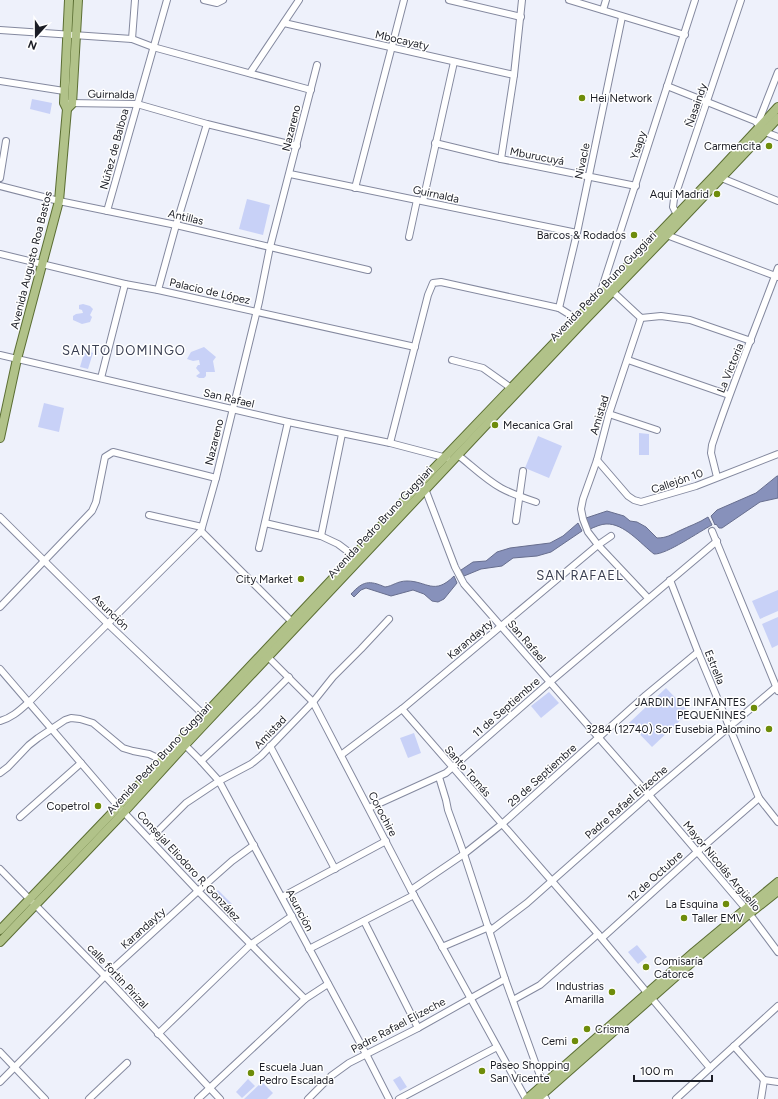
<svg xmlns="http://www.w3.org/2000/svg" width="778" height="1099" viewBox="0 0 778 1099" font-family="Figtree,sans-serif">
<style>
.green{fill:#c8d1f7}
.water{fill:#8791bb;stroke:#676e8e}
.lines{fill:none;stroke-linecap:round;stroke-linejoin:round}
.minor-casing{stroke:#84899f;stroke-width:8}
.major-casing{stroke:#5b6e33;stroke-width:10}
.minor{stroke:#fff;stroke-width:6}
.major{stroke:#b1c289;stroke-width:8}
.poi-dot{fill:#6e8c0a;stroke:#fff;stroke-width:1.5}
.labels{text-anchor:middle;stroke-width:3;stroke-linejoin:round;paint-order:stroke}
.street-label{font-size:11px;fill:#1b1d25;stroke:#fff}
.poi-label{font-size:11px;fill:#1b1d25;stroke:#fff;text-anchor:end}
.quarter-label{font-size:13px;letter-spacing:1px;fill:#3a3f52;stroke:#fff}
</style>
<rect width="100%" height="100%" fill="#eef1fb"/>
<g class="green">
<path d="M32,99L52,103L50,114L30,109Z"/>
<path d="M247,199L270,205L263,235L239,229Z"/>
<path d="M83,304L90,306L93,309L90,315L92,317L90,322L82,324L73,320V316L76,314L83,313L82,310L79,309V305Z"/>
<path d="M204,347L216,357L213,361L215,372H206V376L204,378H199L196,376L200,373L196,368L198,365H200L199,360L193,361L187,359L191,352Z"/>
<path d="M85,350L93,353L88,369L80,367Z"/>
<path d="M44,403L64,408L59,432L38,427Z"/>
<path d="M639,433L649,434V455H639Z"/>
<path d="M538,436L562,446L549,478L525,468Z"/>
<path d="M778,590V611L760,619L752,601Z"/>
<path d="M778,617V645L772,648L762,624Z"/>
<path d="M666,688L689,712L652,747L629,723Z"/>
<path d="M549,692L559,703L541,718L531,706Z"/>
<path d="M414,733L421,753L408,758L400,738Z"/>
<path d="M218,890L232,904L225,911L211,897Z"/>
<path d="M637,945L647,957L638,964L628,952Z"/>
<path d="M400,1076L407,1087L400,1091L393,1080Z"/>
<path d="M248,1079L255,1086L242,1098L236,1092Z"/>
<path d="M262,1082L273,1093L267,1099H244Z"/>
</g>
<g class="water">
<path d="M777,476H778V498L760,502L722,528H719L716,524L715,525L711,516L717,510L756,493Z"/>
<path d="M607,511L624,516L630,521L637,522L646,527L657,538C666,538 671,535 679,531C689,526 699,523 708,517L712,525C700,531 666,555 654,554C641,544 624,523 606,524C601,524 595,527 590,529L586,518Z"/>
<path d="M578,523L582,531L551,552L537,556L513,558L502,566L481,569L464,576L461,570L473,562L486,561L497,552L510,548L550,543L563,536Z"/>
<path d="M454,576L457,583L444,599L438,602L432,601L424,594L413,590L391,596L366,588L361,590L354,597L351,594C363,581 369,580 385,587C393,586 397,581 407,581C427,581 434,596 454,576Z"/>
</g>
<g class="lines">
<g class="minor-casing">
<g id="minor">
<path d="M204,0L217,3L223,0"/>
<path d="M449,0L521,17"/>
<path d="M569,0L685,35"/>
<path d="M603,10L606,0"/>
<path d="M284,23L514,75"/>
<path d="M0,30L132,39L153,47L311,90"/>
<path d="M132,39L135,0"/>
<path d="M250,73L299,0"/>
<path d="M0,81L64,91"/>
<path d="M667,86L755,121L765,132L778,137"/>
<path d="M68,103L137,104L207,124L297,146"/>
<path d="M758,123L778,72"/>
<path d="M435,143L501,159L636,186"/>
<path d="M501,159L514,75L522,0"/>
<path d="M290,174L577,233"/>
<path d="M719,177L778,201"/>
<path d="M0,178L6,141"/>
<path d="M0,186L59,201L176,225L368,270"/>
<path d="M355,188L404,0"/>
<path d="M423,201L454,62"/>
<path d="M107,211L167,0"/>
<path d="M677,215L673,207L674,199L741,0"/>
<path d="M664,234L778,277"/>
<path d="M409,237L417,200"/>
<path d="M0,254L125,284L158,290L415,347"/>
<path d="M158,290L176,225L207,124"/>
<path d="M612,291L641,318L661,316L690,320L751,341"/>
<path d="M600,294L695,0"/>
<path d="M559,308L577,233L622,17"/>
<path d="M641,318L609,414L597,460L583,499L581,509L583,519L588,532L598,545L648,598"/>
<path d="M0,355L288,422L390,443L447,458"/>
<path d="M452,360L483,368L511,388"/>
<path d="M628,360L729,395"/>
<path d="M101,378L125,284"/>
<path d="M609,414L657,430"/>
<path d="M390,443L428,295L433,283L441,282L559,308L580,321"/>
<path d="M458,455C472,466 485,479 501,488C512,494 524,498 536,502"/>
<path d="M597,460L628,496L634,500L641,502L696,486L778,454"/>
<path d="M717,477L711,453L712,445C732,385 756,327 778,268"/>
<path d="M424,486L455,567L464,584L649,795L746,909L778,952"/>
<path d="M149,515L202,527"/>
<path d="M0,517L108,624L206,717"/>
<path d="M516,521L523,471"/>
<path d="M265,523L321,536L338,544L354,556"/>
<path d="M201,531L294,624"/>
<path d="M712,531L778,691"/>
<path d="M321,536L342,434"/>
<path d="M259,548L288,422"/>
<path d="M670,580L698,652L759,798L778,822"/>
<path d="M0,607L92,511L96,502L105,457L113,452L216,478"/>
<path d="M265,654L313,702L411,890L526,1099"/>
<path d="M0,669L118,806L198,891L305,999"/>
<path d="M402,709L598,934L710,1068"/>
<path d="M0,721C12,718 20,710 29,702L201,531L216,478L259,302L270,247L317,65"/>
<path d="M182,742L201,761L219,781L366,1054L389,1099"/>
<path d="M270,746L335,869"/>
<path d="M341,755L402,709L598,545L611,536"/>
<path d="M201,761L257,709L289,677"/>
<path d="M0,773L8,767L29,745L38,738L65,720L71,718L80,719L93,723L123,748L133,751L149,754L162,760"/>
<path d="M439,777L446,800L448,810L464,854L505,979L543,1084V1094L546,1099"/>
<path d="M369,808L446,773L550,682L717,541"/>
<path d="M20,817L81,763"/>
<path d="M150,839L186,803L219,781L251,764L261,756L313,702L333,677L361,649L389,619"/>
<path d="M0,869L105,976L220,1099"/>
<path d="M411,890L464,854L502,824L646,695L698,652"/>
<path d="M282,897L386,841"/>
<path d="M364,921L418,1028"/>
<path d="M490,931L527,903L649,795L776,687"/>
<path d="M602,938L697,852L759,798"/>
<path d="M442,947L489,927"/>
<path d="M309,949L414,895"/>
<path d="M513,1000L540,985L598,934"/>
<path d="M158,1034L250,945L292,916"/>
<path d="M734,1046L764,1080L778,1082"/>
<path d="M0,1052L45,1099"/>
<path d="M0,1082L105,976L198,891L232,861L254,845"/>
<path d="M89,1099L127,1063"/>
<path d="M198,1099L305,999L328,984"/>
<path d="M308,1099L331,1076L349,1063L418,1028L505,979"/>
<path d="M399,1099L497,1047"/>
<path d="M676,1099L778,1006"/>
<path d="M761,1099L764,1080"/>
</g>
</g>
<g class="major-casing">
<g id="major">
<path d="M67,109L72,104L78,0"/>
<path d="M0,438L17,359L59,201L67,109L64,103L69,0"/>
<path d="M0,930L114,811L354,556L422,481L716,174L778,107"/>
<path d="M0,942L124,812L185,745L582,323L667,235L778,118"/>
<path d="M527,1099L694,952L778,882"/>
<path d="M537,1099L699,956L750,913L778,891"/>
</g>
</g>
<use href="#minor" class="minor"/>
<use href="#major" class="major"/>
</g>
<g class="poi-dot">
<circle cx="582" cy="98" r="4"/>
<circle cx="769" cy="146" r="4"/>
<circle cx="717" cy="194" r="4"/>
<circle cx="634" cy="235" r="4"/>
<circle cx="495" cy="425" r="4"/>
<circle cx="301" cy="579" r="4"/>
<circle cx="754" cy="708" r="4"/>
<circle cx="769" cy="729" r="4"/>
<circle cx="98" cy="806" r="4"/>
<circle cx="726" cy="904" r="4"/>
<circle cx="684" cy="918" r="4"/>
<circle cx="646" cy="967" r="4"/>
<circle cx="612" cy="992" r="4"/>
<circle cx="587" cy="1029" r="4"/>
<circle cx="575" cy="1041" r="4"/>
<circle cx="482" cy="1071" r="4"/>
<circle cx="251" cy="1073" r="4"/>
</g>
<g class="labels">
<g class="street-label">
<text transform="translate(402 40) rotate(13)" y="4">Mbocayaty</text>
<text transform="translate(111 94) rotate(1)" y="4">Guirnalda</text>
<text transform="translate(696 105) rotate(-71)" y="4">Ñasaindy</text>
<text transform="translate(291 128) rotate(-76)" y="4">Nazareno</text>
<text transform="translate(638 145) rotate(-72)" y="4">Ysapy</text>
<text transform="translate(114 149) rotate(-75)" y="4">Núñez de Balboa</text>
<text transform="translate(537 156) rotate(11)" y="4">Mburucuyá</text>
<text transform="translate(582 161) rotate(-78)" y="4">Nivacle</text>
<text transform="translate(436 194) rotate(12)" y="4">Guirnalda</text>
<text transform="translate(186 217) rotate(13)" y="4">Antillas</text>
<text transform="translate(31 260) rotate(-76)" y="4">Avenida Augusto Roa Bastos</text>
<text transform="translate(603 286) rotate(-46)" y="4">Avenida Pedro Bruno Guggiari</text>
<text transform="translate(210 291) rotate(13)" y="4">Palacio de López</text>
<text transform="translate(730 368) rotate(-68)" y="4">La Victoria</text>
<text transform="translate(229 398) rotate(13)" y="4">San Rafael</text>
<text transform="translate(599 415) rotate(-73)" y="4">Amistad</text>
<text transform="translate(214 442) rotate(-76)" y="4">Nazareno</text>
<text transform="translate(677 481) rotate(-19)" y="4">Callejón 10</text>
<text transform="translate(380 522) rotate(-47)" y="4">Avenida Pedro Bruno Guggiari</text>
<text transform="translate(111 612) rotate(44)" y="4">Asunción</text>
<text transform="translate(470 639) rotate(-40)" y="4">Karandayty</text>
<text transform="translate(527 641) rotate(49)" y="4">San Rafael</text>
<text transform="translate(715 667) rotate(68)" y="4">Estrella</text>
<text transform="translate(506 707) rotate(-41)" y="4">11 de Septiembre</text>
<text transform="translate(270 732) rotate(-46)" y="4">Amistad</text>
<text transform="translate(159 758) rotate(-47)" y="4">Avenida Pedro Bruno Guggiari</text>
<text transform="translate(468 771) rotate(49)" y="4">Santo Tomás</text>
<text transform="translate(542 775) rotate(-42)" y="4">29 de Septiembre</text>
<text transform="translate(626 802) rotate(-41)" y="4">Padre Rafael Elizeche</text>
<text transform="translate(383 814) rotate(62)" y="4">Corochire</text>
<text transform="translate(189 866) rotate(47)" y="4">Consejal Eliodoro R. González</text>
<text transform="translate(722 866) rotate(50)" y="4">Mayor Nicolás Argüello</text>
<text transform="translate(655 876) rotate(-42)" y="4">12 de Octubre</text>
<text transform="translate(300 910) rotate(62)" y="4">Asunción</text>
<text transform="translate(143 928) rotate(-42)" y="4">Karandayty</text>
<text transform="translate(118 976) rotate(47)" y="4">calle fortin Pirizal</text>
<text transform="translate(398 1025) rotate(-28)" y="4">Padre Rafael Elizeche</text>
</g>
<g class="poi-label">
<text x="590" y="102" text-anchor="start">Hei Network</text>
<text x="761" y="150">Carmencita</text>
<text x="709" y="198">Aquí Madrid</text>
<text x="626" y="239">Barcos &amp; Rodados</text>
<text x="503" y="429" text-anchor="start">Mecanica Gral</text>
<text x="293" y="583">City Market</text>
<text x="746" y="706">JARDIN DE INFANTES<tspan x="746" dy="13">PEQUEÑINES</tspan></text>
<text x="761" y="733">3284 (12740) Sor Eusebia Palomino</text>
<text x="90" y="810">Copetrol</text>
<text x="718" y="908">La Esquina</text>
<text x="692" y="922" text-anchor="start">Taller EMV</text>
<text x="654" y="965" text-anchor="start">Comisaría<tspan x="654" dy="13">Catorce</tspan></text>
<text x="604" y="990">Industrias<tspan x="604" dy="13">Amarilla</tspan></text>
<text x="595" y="1033" text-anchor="start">Crisma</text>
<text x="567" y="1045">Cemi</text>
<text x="490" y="1069" text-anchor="start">Paseo Shopping<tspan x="490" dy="13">San Vicente</tspan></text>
<text x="259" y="1071" text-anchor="start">Escuela Juan<tspan x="259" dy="13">Pedro Escalada</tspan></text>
</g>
<g class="quarter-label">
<text x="124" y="355">SANTO DOMINGO</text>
<text x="580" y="580">SAN RAFAEL</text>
</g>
</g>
<g transform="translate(36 36) rotate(201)" stroke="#ffffff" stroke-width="3" paint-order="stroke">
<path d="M0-3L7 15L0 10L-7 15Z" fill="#1b1d25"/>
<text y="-6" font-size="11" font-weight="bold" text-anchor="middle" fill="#1b1d25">N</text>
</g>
<path d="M634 1075v6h78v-6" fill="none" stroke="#1b1d25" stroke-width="2"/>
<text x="640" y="1075" font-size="12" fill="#1b1d25" stroke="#ffffff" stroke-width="3" paint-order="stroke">100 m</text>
</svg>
